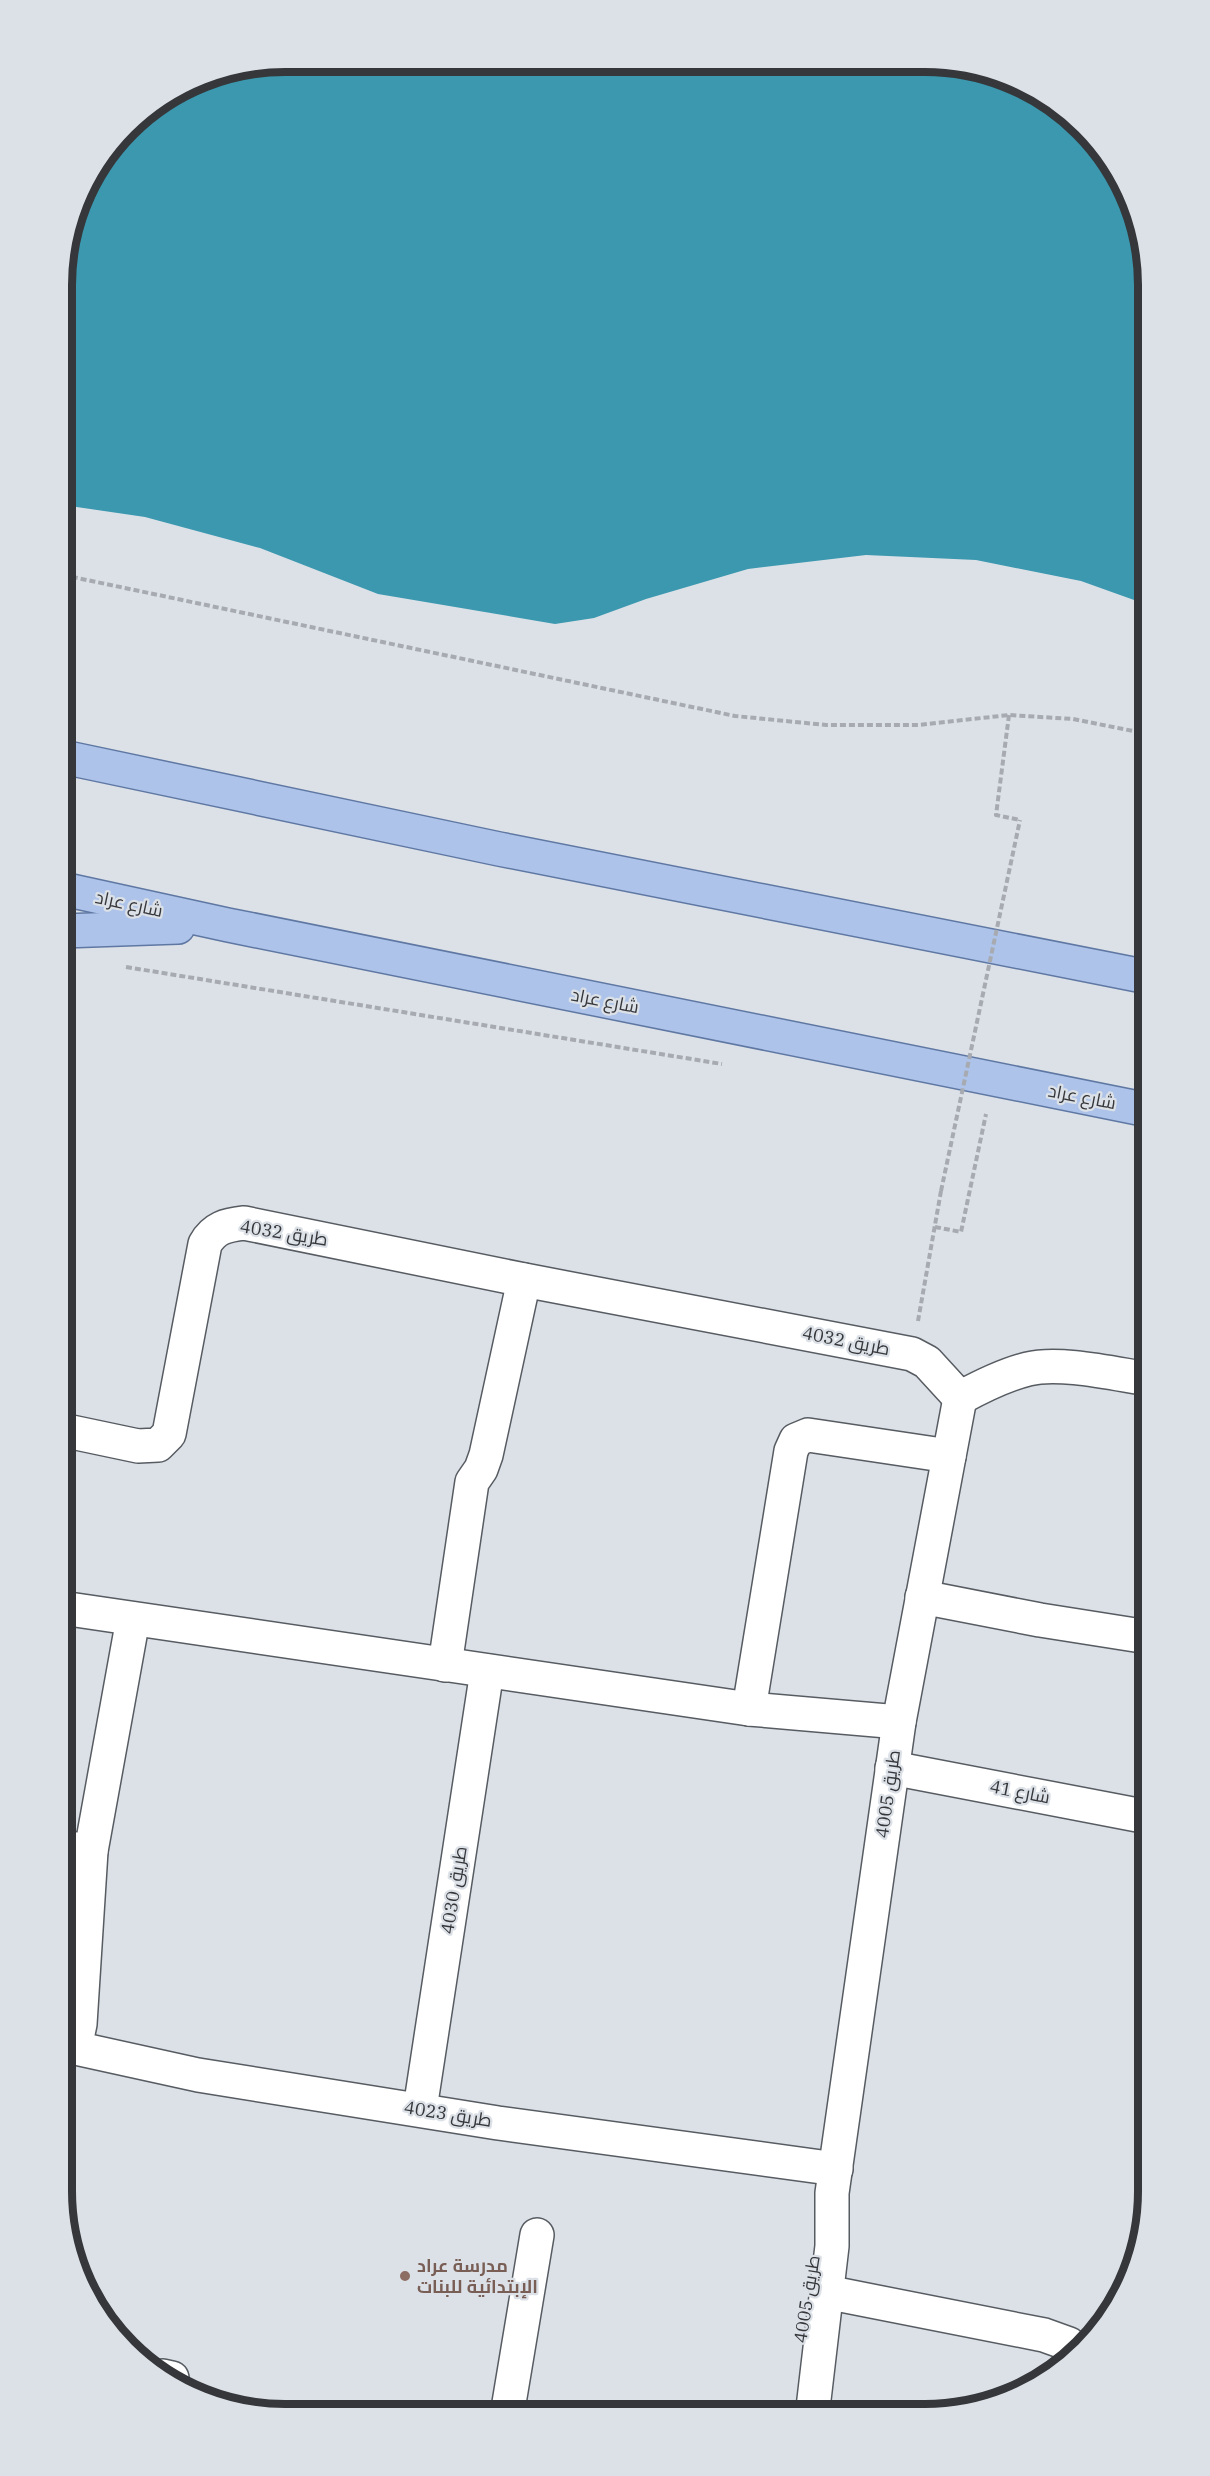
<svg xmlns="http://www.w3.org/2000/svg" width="1210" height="2476" viewBox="0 0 1210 2476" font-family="'IBM Plex Serif',Cairo,serif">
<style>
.water{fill:#3b98af}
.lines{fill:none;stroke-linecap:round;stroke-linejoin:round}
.minor-casing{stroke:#575c62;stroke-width:36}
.major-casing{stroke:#5f78a3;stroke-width:36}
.path{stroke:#a7abb1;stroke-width:4;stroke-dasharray:6 3;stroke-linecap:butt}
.minor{stroke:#fff;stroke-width:33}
.major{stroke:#adc3e9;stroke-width:33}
.path-bridge{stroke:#a7abb1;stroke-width:4;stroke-dasharray:6 3;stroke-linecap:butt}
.education-dot{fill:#8d6e63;stroke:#dce1e8;stroke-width:2}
.labels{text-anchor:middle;stroke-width:4.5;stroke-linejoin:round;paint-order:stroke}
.street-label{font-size:18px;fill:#35373a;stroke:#dce1e8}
.education-label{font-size:18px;font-weight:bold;fill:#785e54;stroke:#dce1e8;text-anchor:start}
.rim{fill:none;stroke:#35373a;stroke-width:8}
</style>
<rect width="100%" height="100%" fill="#dce1e8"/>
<path class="water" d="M285,62L968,66L1024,85L1073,117L1111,161L1141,227L1148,285V605L1081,581L976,560L866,555L748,569L646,599L594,618L555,624L378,594L260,548L145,517L63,505V256L85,186L137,117L200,78Z"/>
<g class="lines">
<g class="minor-casing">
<g id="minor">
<path d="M960,1398C982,1386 1004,1375 1028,1369C1060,1361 1115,1374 1148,1379"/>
<path d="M62,1430L138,1446L158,1445L169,1434L205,1244C214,1228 226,1225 244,1223L524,1280L912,1354L927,1362L960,1398"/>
<path d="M922,1597L1040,1620L1148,1637"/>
<path d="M62,1608L749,1709L899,1722"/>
<path d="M445,1665L472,1482L481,1469L486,1455L524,1280"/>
<path d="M749,1709L791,1451L796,1440L808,1435L949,1456"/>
<path d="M892,1768L1148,1817"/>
<path d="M62,1847L91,1851"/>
<path d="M62,2047L75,2048L198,2075L498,2123L836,2169"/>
<path d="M75,2048L80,2024L91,1851L133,1619"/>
<path d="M420,2109L487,1671"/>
<path d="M826,2292L1044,2335L1069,2344L1077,2352"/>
<path d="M163,2376L172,2378"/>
<path d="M813,2408L832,2246V2193L899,1722L960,1398"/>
<path d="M508,2409L537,2235"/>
</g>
</g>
<g class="major-casing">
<g id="major">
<path d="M63,757L499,849L1148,977"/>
<path d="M63,889L228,925L1148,1110"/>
<path d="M63,931L178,927"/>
</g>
</g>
<g class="path">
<path d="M63,575L735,716L826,725H918L1009,715L1073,719L1148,734"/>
<path d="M1009,715L996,815L1020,820"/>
<path d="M126,967L722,1064"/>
<path d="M935,1227L961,1232L986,1114"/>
<path d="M918,1321L941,1191"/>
</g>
<use href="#minor" class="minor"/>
<use href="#major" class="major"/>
<path class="path-bridge" d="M941,1191L1020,820"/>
</g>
<circle class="education-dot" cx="405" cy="2276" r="6"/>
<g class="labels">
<g class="street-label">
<text transform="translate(129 904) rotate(12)" y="6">شارع عراد</text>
<text transform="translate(605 1001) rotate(11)" y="6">شارع عراد</text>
<text transform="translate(1082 1097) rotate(11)" y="6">شارع عراد</text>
<text transform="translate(284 1233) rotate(9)" y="6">طريق 4032</text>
<text transform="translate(846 1341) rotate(11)" y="6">طريق 4032</text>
<text transform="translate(1020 1792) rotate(11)" y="6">شارع 41</text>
<text transform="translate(888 1794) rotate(-82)" y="6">طريق 4005</text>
<text transform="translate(454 1890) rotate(-81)" y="6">طريق 4030</text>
<text transform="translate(448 2114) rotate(9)" y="6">طريق 4023</text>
<text transform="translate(807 2299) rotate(-81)" y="6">طريق 4005</text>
</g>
<g class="education-label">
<text x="417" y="2272">مدرسة عراد<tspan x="417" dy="21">الإبتدائية للبنات</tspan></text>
</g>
</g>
<path d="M0 0H1210V2476H0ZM285 72H925A213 213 0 0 1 1138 285V2191A213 213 0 0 1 925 2404H285A213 213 0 0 1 72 2191V285A213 213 0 0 1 285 72Z" fill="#dce1e8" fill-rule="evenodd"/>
<path class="rim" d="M285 72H925A213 213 0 0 1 1138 285V2191A213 213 0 0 1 925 2404H285A213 213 0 0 1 72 2191V285A213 213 0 0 1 285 72Z"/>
</svg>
